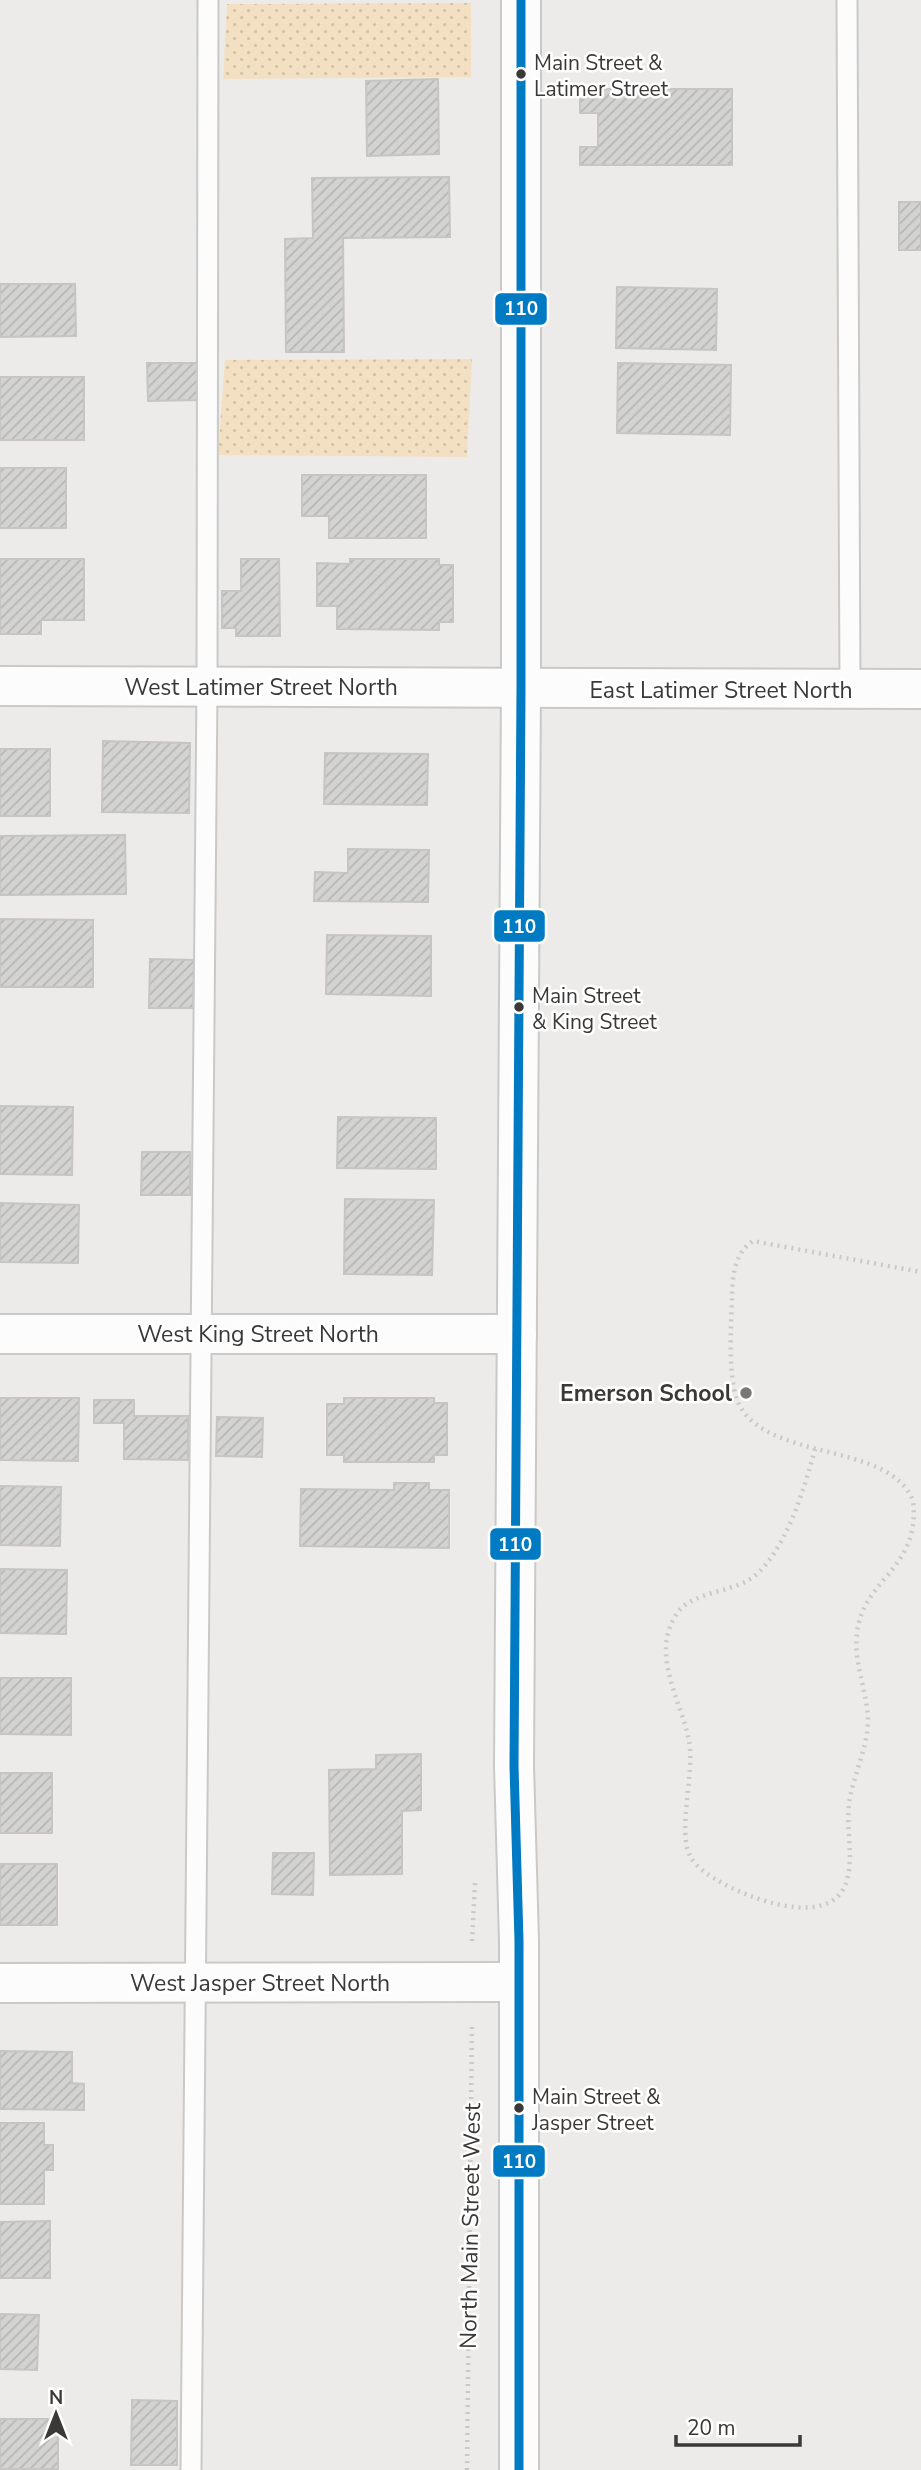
<svg xmlns="http://www.w3.org/2000/svg" width="921" height="2470" viewBox="0 0 921 2470" font-family="'Nunito Sans',sans-serif">
<style>
.grass{fill:url(#grass-dots)}
.building{fill:url(#building-hatch);stroke:#c6c5c4;stroke-width:2}
.lines{fill:none;stroke-linecap:round;stroke-linejoin:round}
.service-casing{stroke:#cac9c8;stroke-width:23}
.minor-casing{stroke:#cac9c8;stroke-width:42}
.tertiary-casing{stroke:#cac9c8;stroke-width:42}
.path{stroke:#cac9c8;stroke-width:4.5;stroke-dasharray:2 5;stroke-linecap:butt}
.service{stroke:#fcfcfc;stroke-width:19}
.minor{stroke:#fcfcfc;stroke-width:38}
.tertiary{stroke:#fcfcfc;stroke-width:38}
.bus-1-casing{stroke:#fff;stroke-width:14}
.bus-1{stroke:#007ac2;stroke-width:9}
.bus-dot{fill:#3a3938;stroke:#fff;stroke-width:2.5}
.poi-dot{fill:#787776;stroke:#fff;stroke-width:2.5}
.labels{text-anchor:middle;stroke-width:5;stroke-linejoin:round;paint-order:stroke}
.bus-label{font-size:21px;fill:#3a3938;stroke:#fff;text-anchor:start}
.street-label{font-size:23px;fill:#3a3938;stroke:#fff}
.poi-label{font-size:23px;font-weight:bold;fill:#3a3938;stroke:#fff;text-anchor:end}
.line-badge{stroke:#fff;stroke-width:2.5}
.badge-label{font-size:19px;text-anchor:middle;font-weight:bold;fill:#fff}
</style>
<defs>
<pattern id="grass-dots" width="8" height="8" patternUnits="userSpaceOnUse" patternTransform="scale(1.75)"><rect width="8" height="8" fill="#f3e0c2"/><path d="M2 2h.1M6 6h.1" fill="none" stroke="#d1c1a7" stroke-width="1.8" stroke-linecap="round"/></pattern>
<pattern id="building-hatch" width="6" height="6" patternUnits="userSpaceOnUse" patternTransform="scale(1.75)"><rect width="6" height="6" fill="#d3d3d1"/><path d="M-1 1l2-2M0 6l6-6M5 7l2-2" fill="none" stroke="#b6b6b4"/></pattern>
</defs>
<rect width="100%" height="100%" fill="#ecebe9"/>
<g class="grass">
<path d="M471,3V77L223,79L227,4Z"/>
<path d="M472,359L467,457L218,455L225,360Z"/>
</g>
<g class="building">
<path d="M438,79L439,154L367,156L366,81Z"/>
<path d="M580,89H732V165H580V147H598V113H580Z"/>
<path d="M449,177L450,237L343,238L344,352H286L285,239L313,238L312,178Z"/>
<rect x="899" y="202" width="22" height="48"/>
<path d="M0,284H75L76,336L0,337Z"/>
<path d="M617,287L717,289L716,350L616,348Z"/>
<path d="M147,363H197V400L148,401Z"/>
<path d="M618,363L731,365L730,435L617,433Z"/>
<rect x="0" y="377" width="84" height="63"/>
<rect x="0" y="468" width="66" height="60"/>
<path d="M302,475H426V538H329V516H302Z"/>
<path d="M0,559H84V620H41V634H0Z"/>
<path d="M241,559H279L280,636H236V628H222V591H241Z"/>
<path d="M350,559H439V565H453V622H439V630L337,629V606H317V563L350,564Z"/>
<path d="M103,741L190,743L189,813L102,812Z"/>
<rect x="0" y="749" width="50" height="67"/>
<path d="M325,753L428,754L427,805L324,804Z"/>
<path d="M125,835L126,894L0,895V836Z"/>
<path d="M348,849L429,850L428,902L314,901L315,872L348,873Z"/>
<path d="M0,919L93,920V987H0Z"/>
<path d="M327,935L431,936V996L326,994Z"/>
<path d="M150,959L194,960L193,1008H149Z"/>
<path d="M0,1106L73,1107L72,1175L0,1174Z"/>
<path d="M338,1117L436,1118V1169L337,1168Z"/>
<path d="M142,1152H190V1195H141Z"/>
<path d="M345,1199L434,1200L432,1275L344,1274Z"/>
<path d="M0,1203L79,1205L78,1263L0,1262Z"/>
<path d="M0,1398H79L78,1461L0,1460Z"/>
<path d="M344,1398H434V1403H447V1455H434V1462H344V1455H327V1404H344Z"/>
<path d="M94,1400H134V1416H188V1460L124,1459V1423H94Z"/>
<path d="M217,1417L263,1418L262,1457L216,1456Z"/>
<path d="M394,1483H429V1490H449V1548L300,1546L301,1489L394,1490Z"/>
<path d="M0,1486L61,1487L60,1546L0,1545Z"/>
<path d="M0,1569L67,1570L66,1634L0,1633Z"/>
<path d="M0,1678H71V1735L0,1734Z"/>
<path d="M421,1754V1810L402,1811V1874L330,1875L329,1770L376,1769V1755Z"/>
<rect x="0" y="1773" width="52" height="60"/>
<path d="M273,1853H314L313,1895L272,1894Z"/>
<rect x="0" y="1864" width="57" height="61"/>
<path d="M0,2051L72,2052V2083L84,2084V2110L0,2109Z"/>
<path d="M0,2123H44V2145H53V2170H44V2204H0Z"/>
<path d="M50,2221V2278H0V2222Z"/>
<path d="M0,2314L39,2315L37,2370L0,2369Z"/>
<path d="M132,2400L177,2401V2465H131Z"/>
<rect x="0" y="2419" width="58" height="50"/>
</g>
<g class="lines">
<g class="service-casing">
<g id="service">
<path d="M847,0L850,690"/>
<path d="M191,2470L207,687L208,0"/>
</g>
</g>
<g class="minor-casing">
<g id="minor">
<path d="M0,686L921,689"/>
<path d="M0,1334H517"/>
<path d="M0,1983L519,1982"/>
</g>
</g>
<g class="tertiary-casing">
<path id="tertiary" d="M519,2470V1941L514,1766L521,689V0"/>
</g>
<g class="path">
<path d="M815,1449C805,1487 783,1561 747,1581C725,1593 689,1593 676,1615C650,1655 682,1702 689,1741C695,1773 677,1831 690,1856C695,1866 708,1875 717,1880C748,1899 837,1933 848,1876C853,1853 846,1827 849,1804C853,1775 868,1748 868,1719C867,1691 853,1661 857,1633C863,1578 921,1569 913,1501C890,1440 762,1463 737,1400C728,1375 731,1326 732,1299C732,1278 734,1253 753,1241L921,1272"/>
<path d="M472,1941L475,1883"/>
<path d="M467,2470L472,2023"/>
</g>
<use href="#service" class="service"/>
<use href="#minor" class="minor"/>
<use href="#tertiary" class="tertiary"/>
<g class="bus-1-casing">
<path id="bus-1" d="M519,2470V1941L514,1766L521,689V0"/>
</g>
<use href="#bus-1" class="bus-1"/>
</g>
<g class="bus-dot">
<circle cx="521" cy="74" r="6"/>
<circle cx="519" cy="1007" r="6"/>
<circle cx="519" cy="2108" r="6"/>
</g>
<circle class="poi-dot" cx="746" cy="1393" r="7"/>
<g class="labels">
<g class="bus-label">
<text x="534" y="70">Main Street &amp;<tspan x="534" dy="26">Latimer Street</tspan></text>
<text x="532" y="1003">Main Street<tspan x="532" dy="26">&amp; King Street</tspan></text>
<text x="532" y="2104">Main Street &amp;<tspan x="532" dy="26">Jasper Street</tspan></text>
</g>
<g class="street-label">
<text x="261" y="695">West Latimer Street North</text>
<text x="721" y="698">East Latimer Street North</text>
<text x="258" y="1342">West King Street North</text>
<text x="260" y="1991">West Jasper Street North</text>
<text transform="translate(470 2226) rotate(-89)" y="8">North Main Street West</text>
</g>
<g class="poi-label">
<text x="732" y="1401">Emerson School</text>
</g>
</g>
<g class="line-badge">
<rect x="494" y="292" width="54" height="34" rx="7" fill="#007ac2"/>
<rect x="493" y="909" width="53" height="34" rx="7" fill="#007ac2"/>
<rect x="489" y="1527" width="53" height="34" rx="7" fill="#007ac2"/>
<rect x="492" y="2144" width="54" height="34" rx="7" fill="#007ac2"/>
</g>
<g class="badge-label">
<text x="521" y="315">110</text>
<text x="519" y="933">110</text>
<text x="515" y="1551">110</text>
<text x="519" y="2168">110</text>
</g>
<g transform="translate(56 2414)" stroke="#ffffff" stroke-width="5" paint-order="stroke">
<path d="M0-5L12 26L0 18L-12 26Z" fill="#3a3938"/>
<text y="-10" font-size="19" font-weight="bold" text-anchor="middle" fill="#3a3938">N</text>
</g>
<path d="M676 2435v10h124v-10" fill="none" stroke="#3a3938" stroke-width="3.5"/>
<text x="687" y="2435" font-size="21" fill="#3a3938" stroke="#ffffff" stroke-width="5" paint-order="stroke">20 m</text>
</svg>
